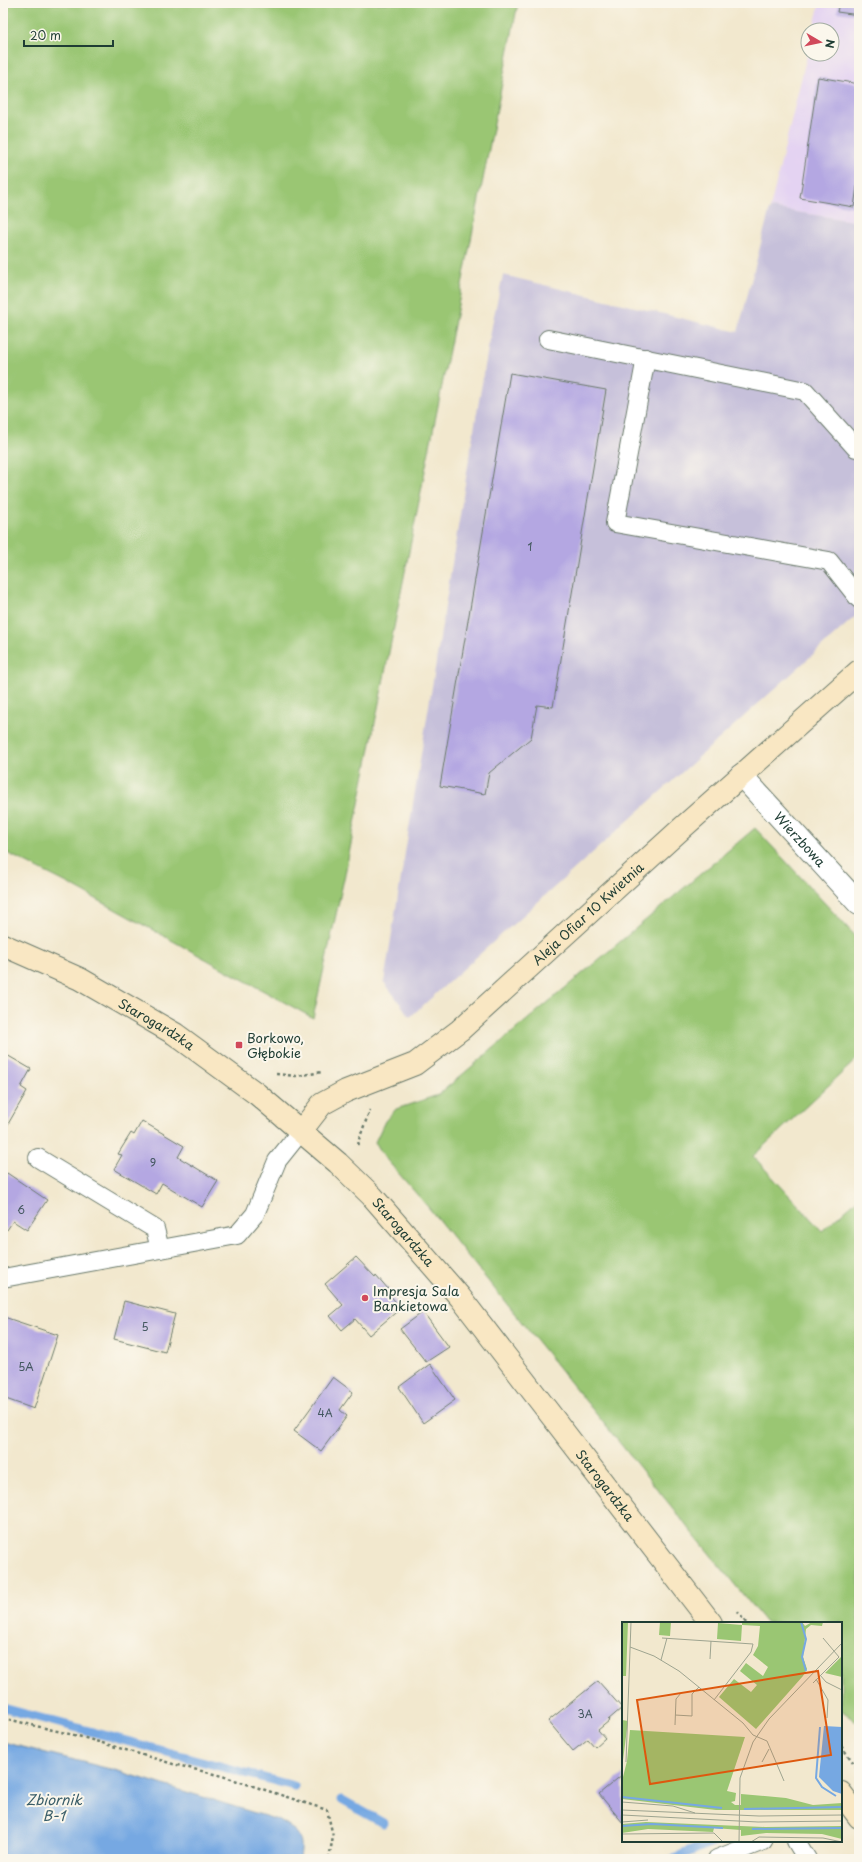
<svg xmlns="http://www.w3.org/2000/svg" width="862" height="1862" viewBox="0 0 862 1862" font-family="'Playpen Sans',sans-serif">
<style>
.built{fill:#e4d3f2}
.industrial{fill:#c6c0da}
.green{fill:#9ac673;stroke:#5c8254}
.water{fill:#76a8e2;stroke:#4a728b}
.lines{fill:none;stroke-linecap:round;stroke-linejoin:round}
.stream{stroke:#76a8e2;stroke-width:9}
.building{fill:#b4a7e2}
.lane-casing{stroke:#69796a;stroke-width:20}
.street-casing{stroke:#69796a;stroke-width:24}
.secondary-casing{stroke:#69796a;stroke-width:24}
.path{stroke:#69796a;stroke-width:2.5;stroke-dasharray:3 3;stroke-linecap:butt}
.lane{stroke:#fff;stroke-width:18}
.street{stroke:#fff;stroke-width:22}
.secondary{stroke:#f9e7c3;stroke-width:22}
.poi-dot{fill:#d1495b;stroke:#fbf7ec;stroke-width:1.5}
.labels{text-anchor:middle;stroke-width:4;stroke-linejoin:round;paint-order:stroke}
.number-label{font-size:11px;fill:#445860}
.street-label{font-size:13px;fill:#1f3d34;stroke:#fbf7ec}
.poi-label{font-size:13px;fill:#1f3d34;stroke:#fbf7ec;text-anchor:start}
.water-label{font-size:14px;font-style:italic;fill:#395d68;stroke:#fbf7ec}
.inset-river{fill:none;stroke:#76a8e2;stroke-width:2}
.inset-road{fill:none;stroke:#9ea490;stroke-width:1}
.view{fill:#de580e;fill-opacity:0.15;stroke:#de580e;stroke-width:2}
.inset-edge{fill:none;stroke:#1f3d34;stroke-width:2}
</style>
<rect width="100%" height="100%" fill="#fbf7ec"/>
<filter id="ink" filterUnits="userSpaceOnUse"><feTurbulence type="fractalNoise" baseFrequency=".025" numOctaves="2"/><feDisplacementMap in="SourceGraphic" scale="8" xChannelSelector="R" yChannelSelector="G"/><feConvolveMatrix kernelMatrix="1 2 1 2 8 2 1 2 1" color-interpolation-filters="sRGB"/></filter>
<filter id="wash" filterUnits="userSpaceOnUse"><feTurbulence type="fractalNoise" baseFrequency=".012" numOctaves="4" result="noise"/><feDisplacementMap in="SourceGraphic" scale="16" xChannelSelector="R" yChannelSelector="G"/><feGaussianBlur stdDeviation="0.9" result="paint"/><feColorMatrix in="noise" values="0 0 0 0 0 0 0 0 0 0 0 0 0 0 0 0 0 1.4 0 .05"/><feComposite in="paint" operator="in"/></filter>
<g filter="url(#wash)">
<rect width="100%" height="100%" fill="#f2e8ce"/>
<path class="built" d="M820,3H859V222L770,208L808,51V54H832V30H813Z"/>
<path class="industrial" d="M770,208L859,222V613L410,1017L384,982L472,441L493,320L503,275L738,332Z"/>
<g class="green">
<path d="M3,3H518L345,874L313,1018L69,884L3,851Z"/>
<path d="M755,828L859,940V1057L753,1156L822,1231L859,1198V1723L841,1710V1623H766L428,1207L386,1159L375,1142L385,1121L396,1109L438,1095Z"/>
</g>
<path class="water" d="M3,1742L118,1771L278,1820C298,1832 304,1834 300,1859H3Z"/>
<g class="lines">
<g class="stream">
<path d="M3,1708L294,1786"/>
<path d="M342,1800L383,1823"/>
<path d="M672,1859L715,1841"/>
</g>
</g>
<g id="blocks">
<g class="building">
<path d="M839,3H859V15L837,12Z"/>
<path d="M818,77L859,84V173L854,207L800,198Z"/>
<path d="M510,373L606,390L553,707L537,705L531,738L489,773L485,794L440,786Z"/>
<path d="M3,1050L6,1052L5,1054L31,1069L21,1087L27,1091L4,1131Z"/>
<path d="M142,1121L184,1146L178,1157L218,1181L202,1207L162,1183L156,1194L114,1169L122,1155L118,1154L131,1133L134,1135Z"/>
<path d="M7,1173L47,1200L27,1230L13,1221L7,1230L3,1228V1178Z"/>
<path d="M356,1257L375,1277L376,1275L389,1290L387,1292L401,1308L369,1335L355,1319L342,1330L330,1316L343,1305L325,1284Z"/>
<path d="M124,1301L175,1314L165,1352L114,1339Z"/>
<path d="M423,1312L449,1347L426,1362L400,1329Z"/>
<path d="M4,1317L58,1335L34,1409L3,1398V1322Z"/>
<path d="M430,1364L455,1400L423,1423L399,1387Z"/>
<path d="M333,1377L353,1392L340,1410L347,1416L321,1451L294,1431Z"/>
<path d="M598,1681L622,1708L608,1720L609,1721L598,1730L605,1738L595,1747L588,1739L573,1751L548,1721Z"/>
<path d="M623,1774V1823L599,1794Z"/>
</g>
</g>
</g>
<g filter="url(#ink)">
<use href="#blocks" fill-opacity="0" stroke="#69796a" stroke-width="1"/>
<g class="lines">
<g class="lane-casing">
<g id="lane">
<path d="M548,339L805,391L856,448"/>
<path d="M646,358L615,523L829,561L859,599"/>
<path d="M38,1158L155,1229L160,1249"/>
<path d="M3,1278L237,1235L255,1214L277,1161L301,1131"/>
<path d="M796,1841L807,1859"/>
<path d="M717,1859L763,1841"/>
</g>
</g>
<g class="street-casing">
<g id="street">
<path id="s1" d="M741,775L859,904"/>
</g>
</g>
<g class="secondary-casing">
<g id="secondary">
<path id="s2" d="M3,945L80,979L175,1034L257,1094L338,1163L372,1196L460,1297L711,1623"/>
<path id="s3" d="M301,1131L322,1104L346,1091L415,1064L460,1030L681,829L859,671"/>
<path d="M841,1793L859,1817"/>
</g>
</g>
<g class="path">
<path d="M276,1074L296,1076L323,1072"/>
<path d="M359,1145L358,1142L370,1110"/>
<path d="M737,1611L746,1623"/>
<path d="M3,1718L82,1737L173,1764L222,1776L327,1810L333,1836L329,1859"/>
<path d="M841,1746L859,1770"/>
</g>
<use href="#lane" class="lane"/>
<use href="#street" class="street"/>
<use href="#secondary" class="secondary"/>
</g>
</g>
<g class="poi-dot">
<rect x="235" y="1041" width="8" height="8" rx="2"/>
<circle cx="365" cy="1298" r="4"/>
</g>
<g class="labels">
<g class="number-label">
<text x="530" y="551">1</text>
<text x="153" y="1167">9</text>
<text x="21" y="1214">6</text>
<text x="145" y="1331">5</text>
<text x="26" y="1371">5A</text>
<text x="325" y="1417">4A</text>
<text x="585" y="1718">3A</text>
</g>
<g class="street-label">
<text dy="5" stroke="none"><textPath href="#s1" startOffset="87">Wierzbowa</textPath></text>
<text dy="5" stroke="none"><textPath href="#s3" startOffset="365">Aleja Ofiar 10 Kwietnia</textPath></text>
<text dy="5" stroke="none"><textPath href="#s2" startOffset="173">Starogardzka</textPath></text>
<text dy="5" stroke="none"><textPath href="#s2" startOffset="497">Starogardzka</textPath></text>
<text dy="5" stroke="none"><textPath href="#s2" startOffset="821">Starogardzka</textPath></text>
</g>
<g class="poi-label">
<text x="247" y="1043">Borkowo,<tspan x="247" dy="15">Głębokie</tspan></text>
<text x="373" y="1296">Impresja Sala<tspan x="373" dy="15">Bankietowa</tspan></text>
</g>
<g class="water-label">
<text x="54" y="1805">Zbiornik<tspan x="54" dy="16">B-1</tspan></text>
</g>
</g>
<g transform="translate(622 1622)">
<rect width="220" height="220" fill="#f2e8ce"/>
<path d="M0,0H6L4,54H0ZM38,0H49L48,14L37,13ZM120,0H180L183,4L190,0H201L200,4L189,3L184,7L181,35L185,47L181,54L134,107L97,75L112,57L129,70L135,63L118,49L124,41L141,54L146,45L131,33L136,24L138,4L120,3L119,19L95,17L96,1L120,3ZM220,28V55L203,51L219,35ZM0,98L6,99L0,146ZM8,108L123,115L105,169L114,171L113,179L109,180L113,183H119V172L164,176L191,183L220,181V188H94L0,177V159L5,139ZM24,200L143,205L220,204V217L200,212L144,211L119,214V208L92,206L91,210L26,207L0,211V202Z" fill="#9ac673"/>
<path d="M202,104L220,105V172L211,169L197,155Z" fill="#76a8e2"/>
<path class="inset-river" d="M179,0L184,17L180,35L184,49M198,105L194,156L200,165L214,174M0,175L100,186M122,187L220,185M0,204L30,202L101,206M130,207L220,206"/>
<path class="inset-road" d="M40,16L131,22L129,30L92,78M8,25L32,34L57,49L121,101L131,113L145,119L162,159M88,37L89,19M39,38L45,16M198,53L204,60L220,68M194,57L206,78L205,96M191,61L217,35L201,16M53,93L70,94V72L77,65M53,103L54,77L59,71M4,140L9,0M140,140L147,127M0,180L51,184L73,191M0,188L137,194L220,193M0,193L136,200L220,199M0,200L26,198M0,212L92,211L101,220M117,220L118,156L131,120L147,97L220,21M129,220L137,215L201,216L220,220"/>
<path class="view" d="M196,49L209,133L28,162L15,78Z"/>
<rect width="220" height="220" class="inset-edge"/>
</g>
<rect width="862" height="1862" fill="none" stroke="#fbf7ec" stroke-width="16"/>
<g transform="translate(820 42) rotate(99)"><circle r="19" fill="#fbf7ec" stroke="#a3ada2"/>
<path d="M0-3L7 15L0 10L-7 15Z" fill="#d1495b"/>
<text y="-6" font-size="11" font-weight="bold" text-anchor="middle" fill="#1f3d34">N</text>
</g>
<path d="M24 40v6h89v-6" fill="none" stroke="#1f3d34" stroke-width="2"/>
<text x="30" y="40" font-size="12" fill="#1f3d34" stroke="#fbf7ec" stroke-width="3" paint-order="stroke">20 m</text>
</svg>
